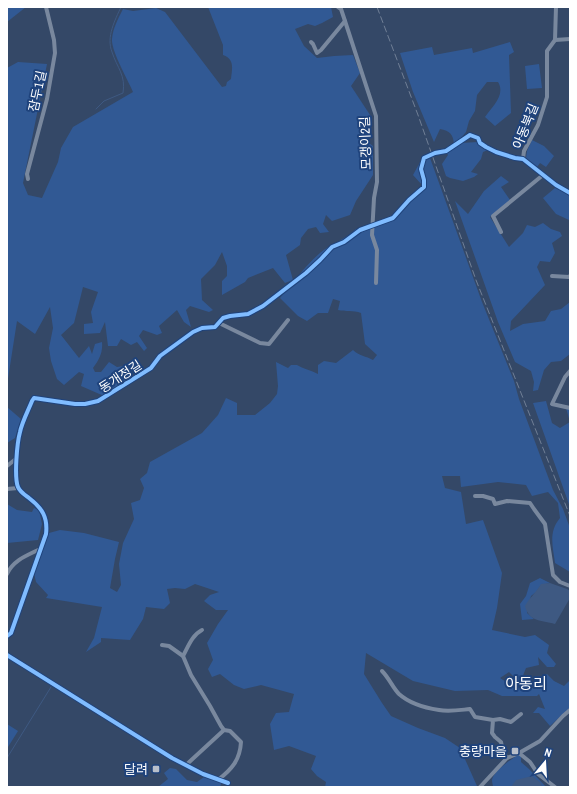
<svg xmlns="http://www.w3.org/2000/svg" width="577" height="794" viewBox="0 0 577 794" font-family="'Archivo Narrow','Noto Sans KR',sans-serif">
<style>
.green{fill:#315994}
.water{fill:#3e5982}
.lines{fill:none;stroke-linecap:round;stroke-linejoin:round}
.stream{stroke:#3e5982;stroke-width:1}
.minor{stroke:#79889e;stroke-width:4}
.rail{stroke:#707f96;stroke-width:1;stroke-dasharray:7 3;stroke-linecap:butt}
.cycleway-casing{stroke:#1f437c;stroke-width:6}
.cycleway{stroke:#80bcff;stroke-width:4}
.poi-dot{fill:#b8bfca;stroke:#1f437c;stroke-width:1.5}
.labels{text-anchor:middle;stroke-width:4;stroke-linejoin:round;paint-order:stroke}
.street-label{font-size:13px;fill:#fff;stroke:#1f437c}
.poi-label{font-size:13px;fill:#fff;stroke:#1f437c;text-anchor:end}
.quarter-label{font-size:15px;fill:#fff;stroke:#1f437c}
</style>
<rect width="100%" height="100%" fill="#344867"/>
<g class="green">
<path d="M7,7H26L7,22Z"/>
<path d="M208,7H331L333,17L322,23L315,26L308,24L295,29L304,46L317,58L334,56L353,55L360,73L351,86L372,118L365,140L373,146V175L356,201L350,215L332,221L326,215L323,224L329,232L320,233L316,227L308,229L301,238L300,245L286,255L293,280L285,283L273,268L248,278L245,282L222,295V281L227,276V266L222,252L215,265L201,279L202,300L213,310L209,312L190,306L186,310L191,327L184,322L177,310L159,326L162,333L157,335L143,330L139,336L147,348L144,351L137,342L131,345L121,339L117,346H108L105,322L100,333L84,334V324L93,323L91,312L98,292L83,287L74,323L61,335L79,358L89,346L92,354L95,344L102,342C103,353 99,360 93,368L95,372H101L109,362L117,367L124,366L133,375L104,396L81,386L84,374L79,372L64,385L57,379L51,361L49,348L53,328L50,307L35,334L17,321L7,385V68L18,62L47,64L23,183L28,195L42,198L58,162L61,148L73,127L133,92C128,80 111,51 112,39C113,28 118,19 123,9L133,11L156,8L165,12L222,87L226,86L227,82L231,79C232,69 235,59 223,55V45Z"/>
<path d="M510,42L514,52L509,55L511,113L495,126L485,117C492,107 506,95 498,82H487L477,95L475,111L469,121L466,132L460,139L454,144C453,134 450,131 440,129L434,142L413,92L400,53L432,47L434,55L472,48L473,53Z"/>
<path d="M539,64L542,88L527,89L525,66Z"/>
<path d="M532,140L544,146L554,156L546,167L540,163L537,167L526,158L527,151Z"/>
<path d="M478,142L488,150L483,152L481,159L471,172L478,174L474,177L463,181L450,178L446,176L442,164L448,155L447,153L460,143Z"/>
<path d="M424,155L430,158L482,302L514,381L519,399L553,490L563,509L570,528V572L555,563C553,547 548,532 560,518L558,503L548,492L532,496L526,485L498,482L461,487L460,476H442L445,488L461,492L466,524L483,520L502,573L497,608L492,630L525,637L535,635L549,645L547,653L556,664L554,667H547L538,657L539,665L526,668L520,683L509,672L500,678L517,689L525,683L531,688L539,689L541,685L540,679L547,674L554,681L564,686L570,680V709L564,713L550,726L539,713H533L538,707L545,709L539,694L537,696H502L488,690L455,691L413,681L366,653L364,674L382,703L391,716L418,728L445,738L460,748L477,786L476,787H325L326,782L317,776L311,769L316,756L289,746L274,750L270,724L276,713L289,712L294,694L261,685L244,689L234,685L220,674L212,677L208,669L213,660L207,643L218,624L228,610H216L204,601L210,595L219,592L195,584L185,589L175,588L167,589L170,603L164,609L146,607L143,619L130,640L101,638V642L86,652L94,638L102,607L46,598L48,595L36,582L34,573L49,533L60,530L84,533L119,542L115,559L110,588L117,592L121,585L119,564L123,543L134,519L131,503L140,500L144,488L140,479L147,473L150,462L202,433L218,415L226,398L237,403V415H255L270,403L277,394L278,386L276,362L288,368L291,365H297C303,369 311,370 318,374V365L324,361L336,363L353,350C359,356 366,356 373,360L377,355L365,344L361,313C353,310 346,312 338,310L340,301L333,299L328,313H318L307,321L298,316L280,298C292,284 306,265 320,253C331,244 346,239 356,229H369L401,213L404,202L422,185L413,175Z"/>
<path d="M501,176L509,182L501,187L510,200L490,217L509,247L523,233L527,225L535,227L543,223L551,229L560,232L562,236L552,243L555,253L550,262L540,261L537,267L545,285L511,321L510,331L523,324L545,321L551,311L561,309L570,302V354L561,361L551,362L544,370L538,390L533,391L534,382L531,371L515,362L498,322L455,201L468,214L484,191Z"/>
<path d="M555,188L570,194V218L569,220L556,214L543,198Z"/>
<path d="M546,401L552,423L560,428L570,422L566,408L570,409V507L533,403Z"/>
<path d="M7,407L21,419L15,438L7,443Z"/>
<path d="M7,504L17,510L32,512L34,508L39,510L42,524L38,540L7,543Z"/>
<path d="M540,578L550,583L541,585L536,592L531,596L527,613L534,619L522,620L520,604L526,596L530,583Z"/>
<path d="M7,724L18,731L8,747L7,746Z"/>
<path d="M521,753V762L529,769L546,787H493C493,785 492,783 492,780C493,771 513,758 521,753Z"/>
<path d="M170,768L176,769L187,780L197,782L204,777L206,774L223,778L220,787H158L168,779L164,773Z"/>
</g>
<g class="water">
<path d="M550,583L567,589L570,591V598L555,624C541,620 529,622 525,606C529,598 536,593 541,584Z"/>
<path d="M532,776L541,783L542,787H511L516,780Z"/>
</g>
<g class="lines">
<g class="stream">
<path d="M96,109L104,101L123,93C126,75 117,68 112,52C106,37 115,20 121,7"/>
<path d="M7,758L51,687"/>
</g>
<g class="minor">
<path d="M338,7L341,9L344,18L376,116L377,182L374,198L372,235L377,250L376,283"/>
<path d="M555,40L570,39"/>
<path d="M311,42L313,44L317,53L321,50L345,21"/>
<path d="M523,159L524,151L538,125L547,97V51L555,40L556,7"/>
<path d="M28,179L27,174L47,99L55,53L54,40L46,7"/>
<path d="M501,232L493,216L543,175"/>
<path d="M552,276L569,277L570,276"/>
<path d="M219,323L260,343L269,344L288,320"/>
<path d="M570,371L565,377L552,404L570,408"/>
<path d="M7,466L17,458"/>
<path d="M7,489L18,488"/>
<path d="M475,496H483L493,499L495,504L507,501L530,503L534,509L545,524L553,575L560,582L570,586"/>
<path d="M7,574C13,560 28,555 40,549"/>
<path d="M7,636L11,633L46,534C48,517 42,508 29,498C25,495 20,492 18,487C14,477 17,443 20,432C22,422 28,411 32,401L34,398L75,404H85L98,401L151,368L160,356L193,332L202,328L215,327L223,318L230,316L248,314L263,306L306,273L320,260L332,247L344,242L360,230L393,218L409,200L424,187V180L421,169L424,158L435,153L446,151L470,135L478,138L480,143L486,147L496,152L515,158L523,159L556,185L570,193"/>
<path d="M162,645L169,646L183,656L191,675L210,706L221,726L224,730L230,731L241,742C240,760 232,769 218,780"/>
<path d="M7,655L172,758L203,774L228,783"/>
<path d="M183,656C188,647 192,635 202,630"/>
<path d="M382,671C389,678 393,688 399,694C409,703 426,708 439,710C449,712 460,710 470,709L475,717L493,720"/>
<path d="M519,753L530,762L538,774L555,787"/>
<path d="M507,758L503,752L501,742L495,737L492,733L493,720L500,719L511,722L521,714"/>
<path d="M186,765L224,730"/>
<path d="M480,787L507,758L519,753L540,741L563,716L570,710"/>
</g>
<path class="rail" d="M377,7L418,115L476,280L570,516"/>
<g class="cycleway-casing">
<g id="cycleway">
<path d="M7,636L11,633L46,534C48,517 42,508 29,498C25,495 20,492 18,487C14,477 17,443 20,432C22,422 28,411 32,401L34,398L75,404H85L98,401L151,368L160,356L193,332L202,328L215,327L223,318L230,316L248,314L263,306L306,273L320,260L332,247L344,242L360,230L393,218L409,200L424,187V180L421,169L424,158L435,153L446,151L470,135L478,138L480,143L486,147L496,152L515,158L523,159L556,185L570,193"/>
<path d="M7,655L172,758L203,774L228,783"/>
</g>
</g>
<use href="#cycleway" class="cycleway"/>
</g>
<g class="poi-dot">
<rect x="511" y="747" width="8" height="8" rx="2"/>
<rect x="152" y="765" width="8" height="8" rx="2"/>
</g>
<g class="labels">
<g class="street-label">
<text transform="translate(37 91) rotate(-78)" y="5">잠두1길</text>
<text transform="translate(525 126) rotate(-68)" y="5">아동북길</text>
<text transform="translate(365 143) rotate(-92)" y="5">모갱이2길</text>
<text transform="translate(120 376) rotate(-33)" y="5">동개정길</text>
</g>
<g class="poi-label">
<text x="507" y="756">충량마을</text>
<text x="148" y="774">달려</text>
</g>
<g class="quarter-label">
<text x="526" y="689">아동리</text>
</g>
</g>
<rect width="577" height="794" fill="none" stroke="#ffffff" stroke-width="16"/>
<g transform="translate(545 762) rotate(18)" stroke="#1f437c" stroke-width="3" paint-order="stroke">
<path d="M0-3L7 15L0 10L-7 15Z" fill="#ffffff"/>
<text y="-6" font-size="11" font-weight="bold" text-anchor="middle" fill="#ffffff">N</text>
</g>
</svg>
